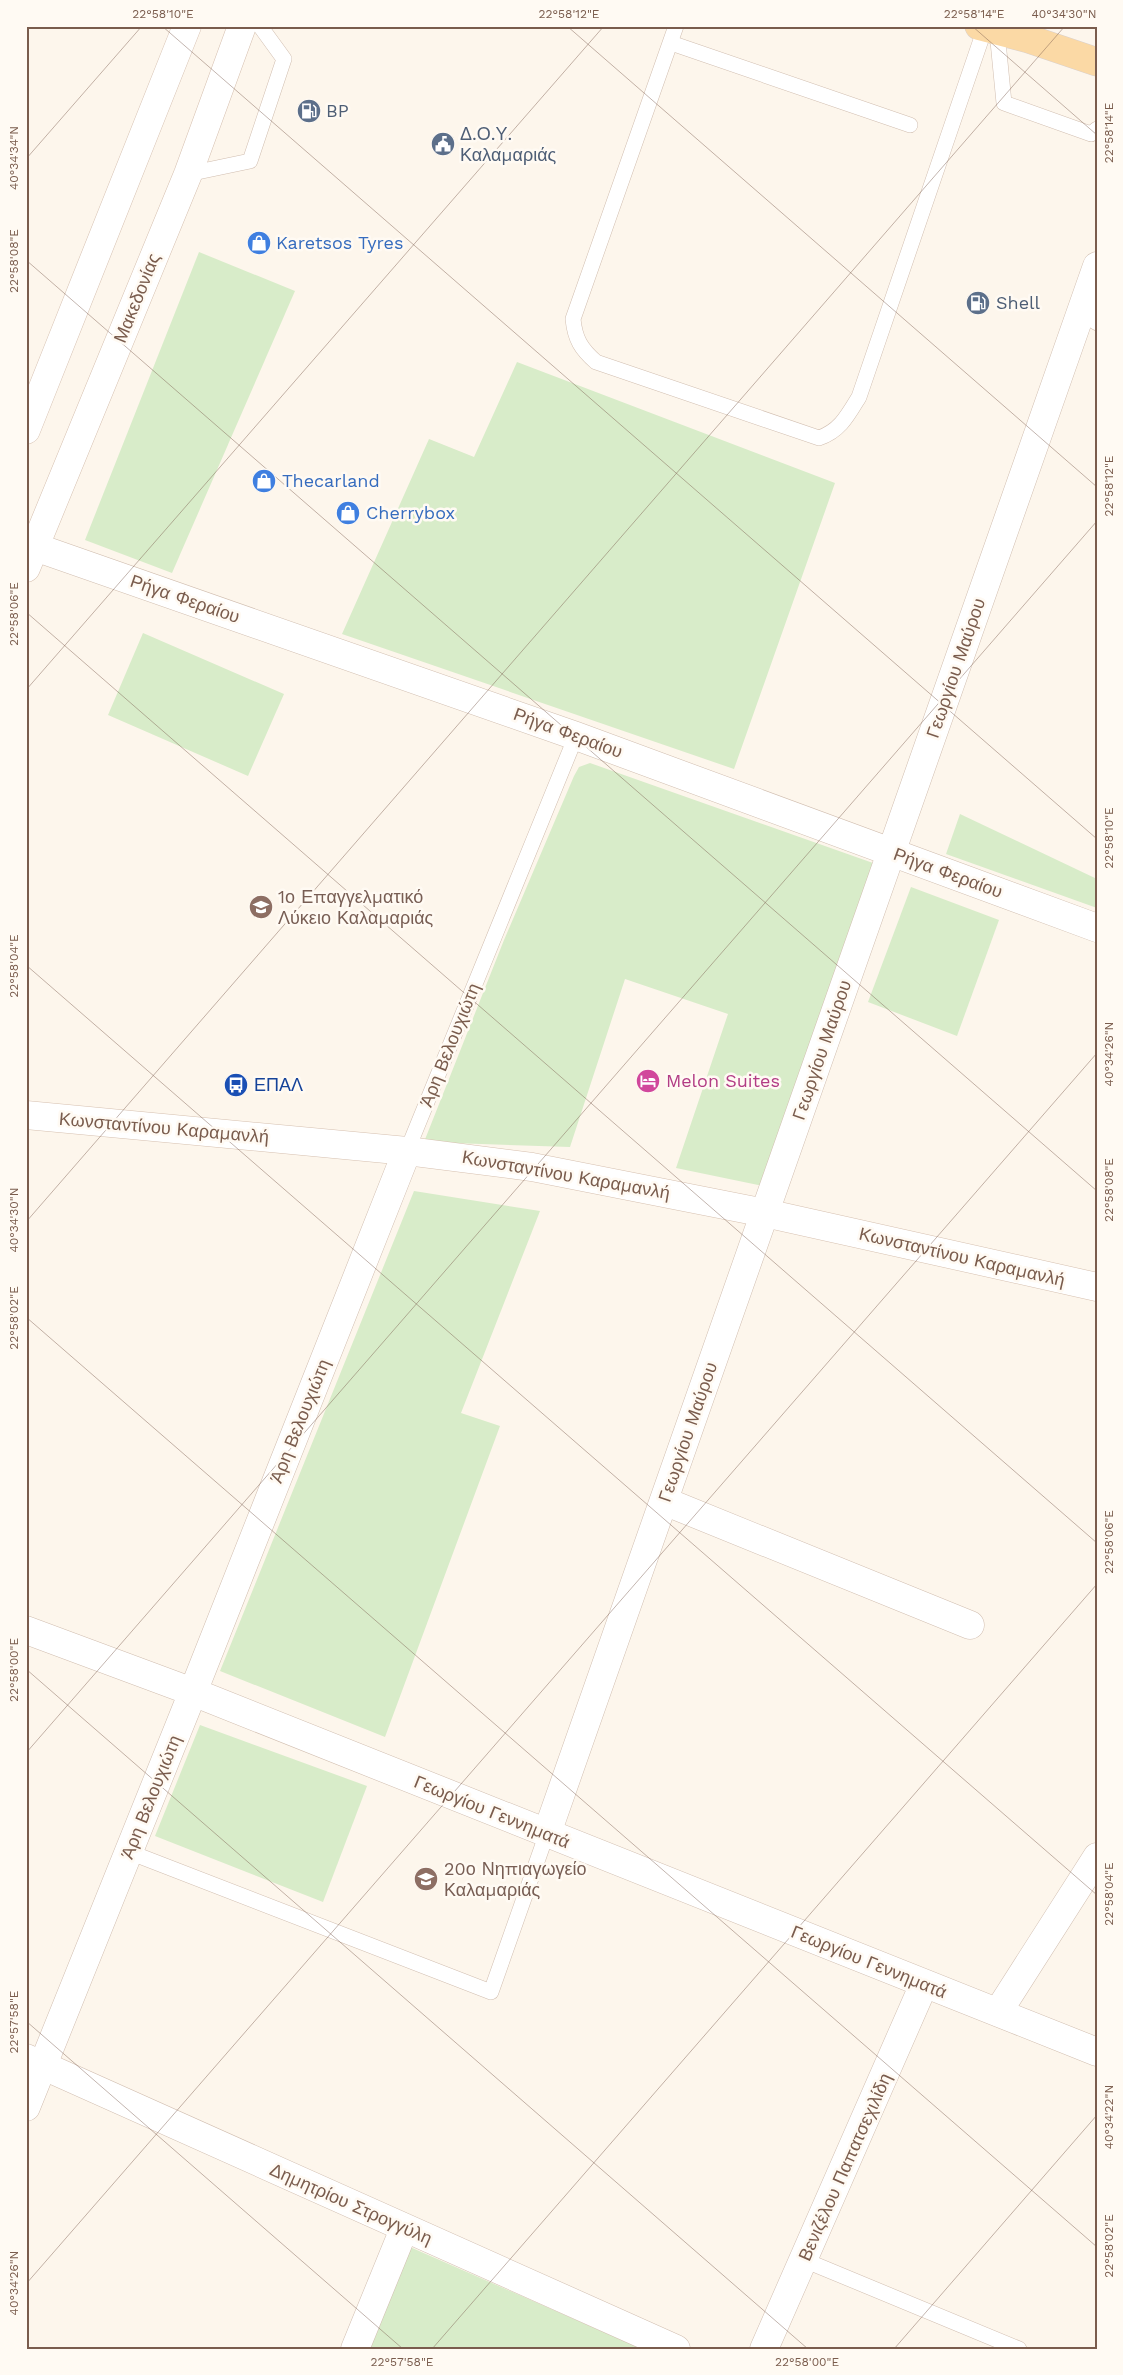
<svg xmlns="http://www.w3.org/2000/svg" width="1123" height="2375" viewBox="0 0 1123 2375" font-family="'Work Sans',sans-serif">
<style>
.green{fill:#d8ecc9}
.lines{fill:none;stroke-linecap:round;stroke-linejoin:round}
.lane-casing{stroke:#d1beb0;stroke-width:16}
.street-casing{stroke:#d1beb0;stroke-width:29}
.secondary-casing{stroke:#d6c0b0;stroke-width:29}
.primary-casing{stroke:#dad1cd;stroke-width:29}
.lane{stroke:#fff;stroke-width:15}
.street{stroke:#fff;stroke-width:28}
.secondary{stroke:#fff;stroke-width:28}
.primary{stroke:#fbd9a5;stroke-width:28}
.ticks{fill:none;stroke:#7a5c4d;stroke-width:1;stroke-opacity:0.45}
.labels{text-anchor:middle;stroke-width:5;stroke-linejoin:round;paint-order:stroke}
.service-label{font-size:18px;fill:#4e5e75;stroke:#fffaf3;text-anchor:start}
.shop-label{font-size:18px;fill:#366cbe;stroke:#fffaf3;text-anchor:start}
.street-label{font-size:18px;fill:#7a5c4d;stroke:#fffaf3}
.education-label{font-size:18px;fill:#785e54;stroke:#fffaf3;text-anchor:start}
.hotel-label{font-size:18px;fill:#b23c85;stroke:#fffaf3;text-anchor:start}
.transit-label{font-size:18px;fill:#164399;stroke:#fffaf3;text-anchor:start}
.neatline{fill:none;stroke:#7a5c4d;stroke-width:2}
.ticks-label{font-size:12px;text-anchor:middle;fill:#7a5c4d}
</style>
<rect width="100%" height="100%" fill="#fdf6ec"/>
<g class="green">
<path d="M199,252L295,291L172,573L85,540Z"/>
<path d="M517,362L835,483L734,769L342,634L429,439L474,457Z"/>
<path d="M143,633L284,694L248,776L108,715Z"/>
<path d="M590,763L873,863L763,1186L676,1168L728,1014L625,979L570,1147L424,1142L504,940L574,776L579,767Z"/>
<path d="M960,814L1097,879V908L946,854Z"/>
<path d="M911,887L999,920L957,1036L868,1002Z"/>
<path d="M414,1191L540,1211L461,1413L500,1426L385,1737L220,1671Z"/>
<path d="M200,1725L367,1786L323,1902L155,1836Z"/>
<path d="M410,2247L642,2349H369Z"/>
</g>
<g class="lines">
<g class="lane-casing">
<g id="lane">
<path d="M676,26L573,319C575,339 581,349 596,362L819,438C840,431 848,415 859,397L985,28"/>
<path d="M997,31L1004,103L1091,134L1097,129"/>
<path d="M671,43L910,125"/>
<path d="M188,174L250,161L284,59L260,26"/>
<path d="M1081,313L1097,323"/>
<path d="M407,1151L576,736"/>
<path d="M129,1852L491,1992L547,1833"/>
<path d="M804,2260L1019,2349"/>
</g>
</g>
<g class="street-casing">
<g id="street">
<path d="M35,547L576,736L1097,928"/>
<path d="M664,1501L970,1625"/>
<path d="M26,1630L193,1692L1097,2052"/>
<path d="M547,1833L1097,266"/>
<path d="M998,2012L1097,1857"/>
<path d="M26,2058L676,2349"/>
<path d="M26,2107L193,1692L407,1151"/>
<path d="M355,2349L404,2229"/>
<path d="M764,2349L924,1984"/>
</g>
</g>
<g class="secondary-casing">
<g id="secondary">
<path d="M26,430L187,26"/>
<path d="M26,568L188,174L242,26"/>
<path d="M26,1115L407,1151L532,1167L765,1213L1097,1287"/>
</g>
</g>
<g class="primary-casing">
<path id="primary" d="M979,26L1029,39L1097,62"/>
</g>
<use href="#lane" class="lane"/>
<use href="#street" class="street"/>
<use href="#secondary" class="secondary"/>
<use href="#primary" class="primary"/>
</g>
<path class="ticks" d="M162,26L1097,839M567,26L1097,487M972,26L1097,135M26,159L142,26M26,260L1097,1191M26,612L1097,1543M26,690L604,26M26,965L1097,1895M26,1222L1065,26M26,1317L1097,2247M26,1669L808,2349M26,1753L1097,521M26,2021L403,2349M26,2284L1097,1053M432,2349L1097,1584M894,2349L1097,2115"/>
<defs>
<g id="fuel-disc" transform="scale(1.25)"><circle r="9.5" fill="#5c6f8a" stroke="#fffaf3"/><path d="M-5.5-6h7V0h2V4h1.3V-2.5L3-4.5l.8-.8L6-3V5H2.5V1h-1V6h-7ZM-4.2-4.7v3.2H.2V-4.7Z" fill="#fff"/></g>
<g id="civic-disc" transform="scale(1.25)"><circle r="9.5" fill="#5c6f8a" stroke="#fffaf3"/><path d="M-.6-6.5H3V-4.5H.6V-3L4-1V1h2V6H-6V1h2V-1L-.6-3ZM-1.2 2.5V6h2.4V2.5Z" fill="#fff"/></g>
<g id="shop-disc" transform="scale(1.25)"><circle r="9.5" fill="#3f7fe0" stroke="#fffaf3"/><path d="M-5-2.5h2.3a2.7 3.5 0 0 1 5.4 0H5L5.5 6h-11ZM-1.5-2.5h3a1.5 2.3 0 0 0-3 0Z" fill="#fff"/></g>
<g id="school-disc" transform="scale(1.25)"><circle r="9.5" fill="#8d6e63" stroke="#fffaf3"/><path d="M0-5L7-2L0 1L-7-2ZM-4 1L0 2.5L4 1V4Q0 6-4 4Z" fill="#fff"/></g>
<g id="hotel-disc" transform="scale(1.25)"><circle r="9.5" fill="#d1479c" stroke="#fffaf3"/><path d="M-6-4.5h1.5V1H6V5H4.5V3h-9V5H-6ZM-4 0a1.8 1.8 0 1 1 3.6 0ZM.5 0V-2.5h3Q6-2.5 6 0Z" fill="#fff"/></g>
<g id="bus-disc" transform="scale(1.25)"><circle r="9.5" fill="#1a4fb4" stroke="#fffaf3"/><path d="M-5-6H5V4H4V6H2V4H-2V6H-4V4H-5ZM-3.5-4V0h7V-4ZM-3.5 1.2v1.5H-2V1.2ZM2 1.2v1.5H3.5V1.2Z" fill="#fff"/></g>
</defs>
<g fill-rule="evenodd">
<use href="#fuel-disc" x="309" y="111"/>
<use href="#civic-disc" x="443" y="144"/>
<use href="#shop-disc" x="259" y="243"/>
<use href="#fuel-disc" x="978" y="303"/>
<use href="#shop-disc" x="264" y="481"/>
<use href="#shop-disc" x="348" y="513"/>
<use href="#school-disc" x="261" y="907"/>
<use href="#hotel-disc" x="648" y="1081"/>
<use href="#bus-disc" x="236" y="1085"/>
<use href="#school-disc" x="426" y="1879"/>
</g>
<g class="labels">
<g class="service-label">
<text x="326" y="117">BP</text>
<text x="460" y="140">Δ.Ο.Υ.<tspan x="460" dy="21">Καλαμαριάς</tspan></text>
<text x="996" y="309">Shell</text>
</g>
<g class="shop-label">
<text x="276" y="249">Karetsos Tyres</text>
<text x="282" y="487">Thecarland</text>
<text x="366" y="519">Cherrybox</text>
</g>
<g class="street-label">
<text transform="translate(137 298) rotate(-68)" y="6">Μακεδονίας</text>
<text transform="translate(185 599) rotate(19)" y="6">Ρήγα Φεραίου</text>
<text transform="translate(956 668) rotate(-71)" y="6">Γεωργίου Μαύρου</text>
<text transform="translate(568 733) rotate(20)" y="6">Ρήγα Φεραίου</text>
<text transform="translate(948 873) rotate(20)" y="6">Ρήγα Φεραίου</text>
<text transform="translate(450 1045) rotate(-68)" y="6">Άρη Βελουχιώτη</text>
<text transform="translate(822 1050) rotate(-71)" y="6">Γεωργίου Μαύρου</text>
<text transform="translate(164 1128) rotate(5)" y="6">Κωνσταντίνου Καραμανλή</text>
<text transform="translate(566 1175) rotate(10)" y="6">Κωνσταντίνου Καραμανλή</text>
<text transform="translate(962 1257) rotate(13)" y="6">Κωνσταντίνου Καραμανλή</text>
<text transform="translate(300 1421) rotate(-68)" y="6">Άρη Βελουχιώτη</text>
<text transform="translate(688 1432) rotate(-71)" y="6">Γεωργίου Μαύρου</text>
<text transform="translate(151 1797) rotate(-68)" y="6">Άρη Βελουχιώτη</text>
<text transform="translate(492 1812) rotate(22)" y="6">Γεωργίου Γεννηματά</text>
<text transform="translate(869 1962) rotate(22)" y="6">Γεωργίου Γεννηματά</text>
<text transform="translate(845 2167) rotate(-66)" y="6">Βενιζέλου Παπατσεχιλίδη</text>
<text transform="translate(351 2204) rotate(24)" y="6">Δημητρίου Στρογγύλη</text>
</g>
<g class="education-label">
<text x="278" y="903">1ο Επαγγελματικό<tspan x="278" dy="21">Λύκειο Καλαμαριάς</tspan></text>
<text x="444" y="1875">20ο Νηπιαγωγείο<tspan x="444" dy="21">Καλαμαριάς</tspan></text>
</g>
<g class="hotel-label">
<text x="666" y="1087">Melon Suites</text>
</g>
<g class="transit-label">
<text x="254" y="1091">ΕΠΑΛ</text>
</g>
</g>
<rect width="1123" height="2375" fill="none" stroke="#fffaf3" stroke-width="55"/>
<rect x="28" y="28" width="1068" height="2320" class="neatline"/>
<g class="ticks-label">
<text x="163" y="18">22°58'10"E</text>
<text x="569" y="18">22°58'12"E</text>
<text x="974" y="18">22°58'14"E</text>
<text x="1064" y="18">40°34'30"N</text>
<text transform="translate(1109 133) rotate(-90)" y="4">22°58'14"E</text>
<text transform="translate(14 158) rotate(-90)" y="4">40°34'34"N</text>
<text transform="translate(14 261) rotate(-90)" y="4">22°58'08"E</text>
<text transform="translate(1109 486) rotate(-90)" y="4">22°58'12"E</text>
<text transform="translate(14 614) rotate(-90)" y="4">22°58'06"E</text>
<text transform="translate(1109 838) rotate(-90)" y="4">22°58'10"E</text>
<text transform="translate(14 966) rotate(-90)" y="4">22°58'04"E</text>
<text transform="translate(1109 1054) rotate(-90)" y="4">40°34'26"N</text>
<text transform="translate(1109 1190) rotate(-90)" y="4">22°58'08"E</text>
<text transform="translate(14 1220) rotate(-90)" y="4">40°34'30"N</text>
<text transform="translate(14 1318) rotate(-90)" y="4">22°58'02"E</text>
<text transform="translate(1109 1542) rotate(-90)" y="4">22°58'06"E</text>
<text transform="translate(14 1670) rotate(-90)" y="4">22°58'00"E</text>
<text transform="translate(1109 1894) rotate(-90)" y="4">22°58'04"E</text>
<text transform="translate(14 2022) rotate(-90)" y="4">22°57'58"E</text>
<text transform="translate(1109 2117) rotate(-90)" y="4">40°34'22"N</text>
<text transform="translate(1109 2246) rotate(-90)" y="4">22°58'02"E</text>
<text transform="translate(14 2283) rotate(-90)" y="4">40°34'26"N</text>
<text x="402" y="2366">22°57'58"E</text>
<text x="807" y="2366">22°58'00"E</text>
</g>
</svg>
